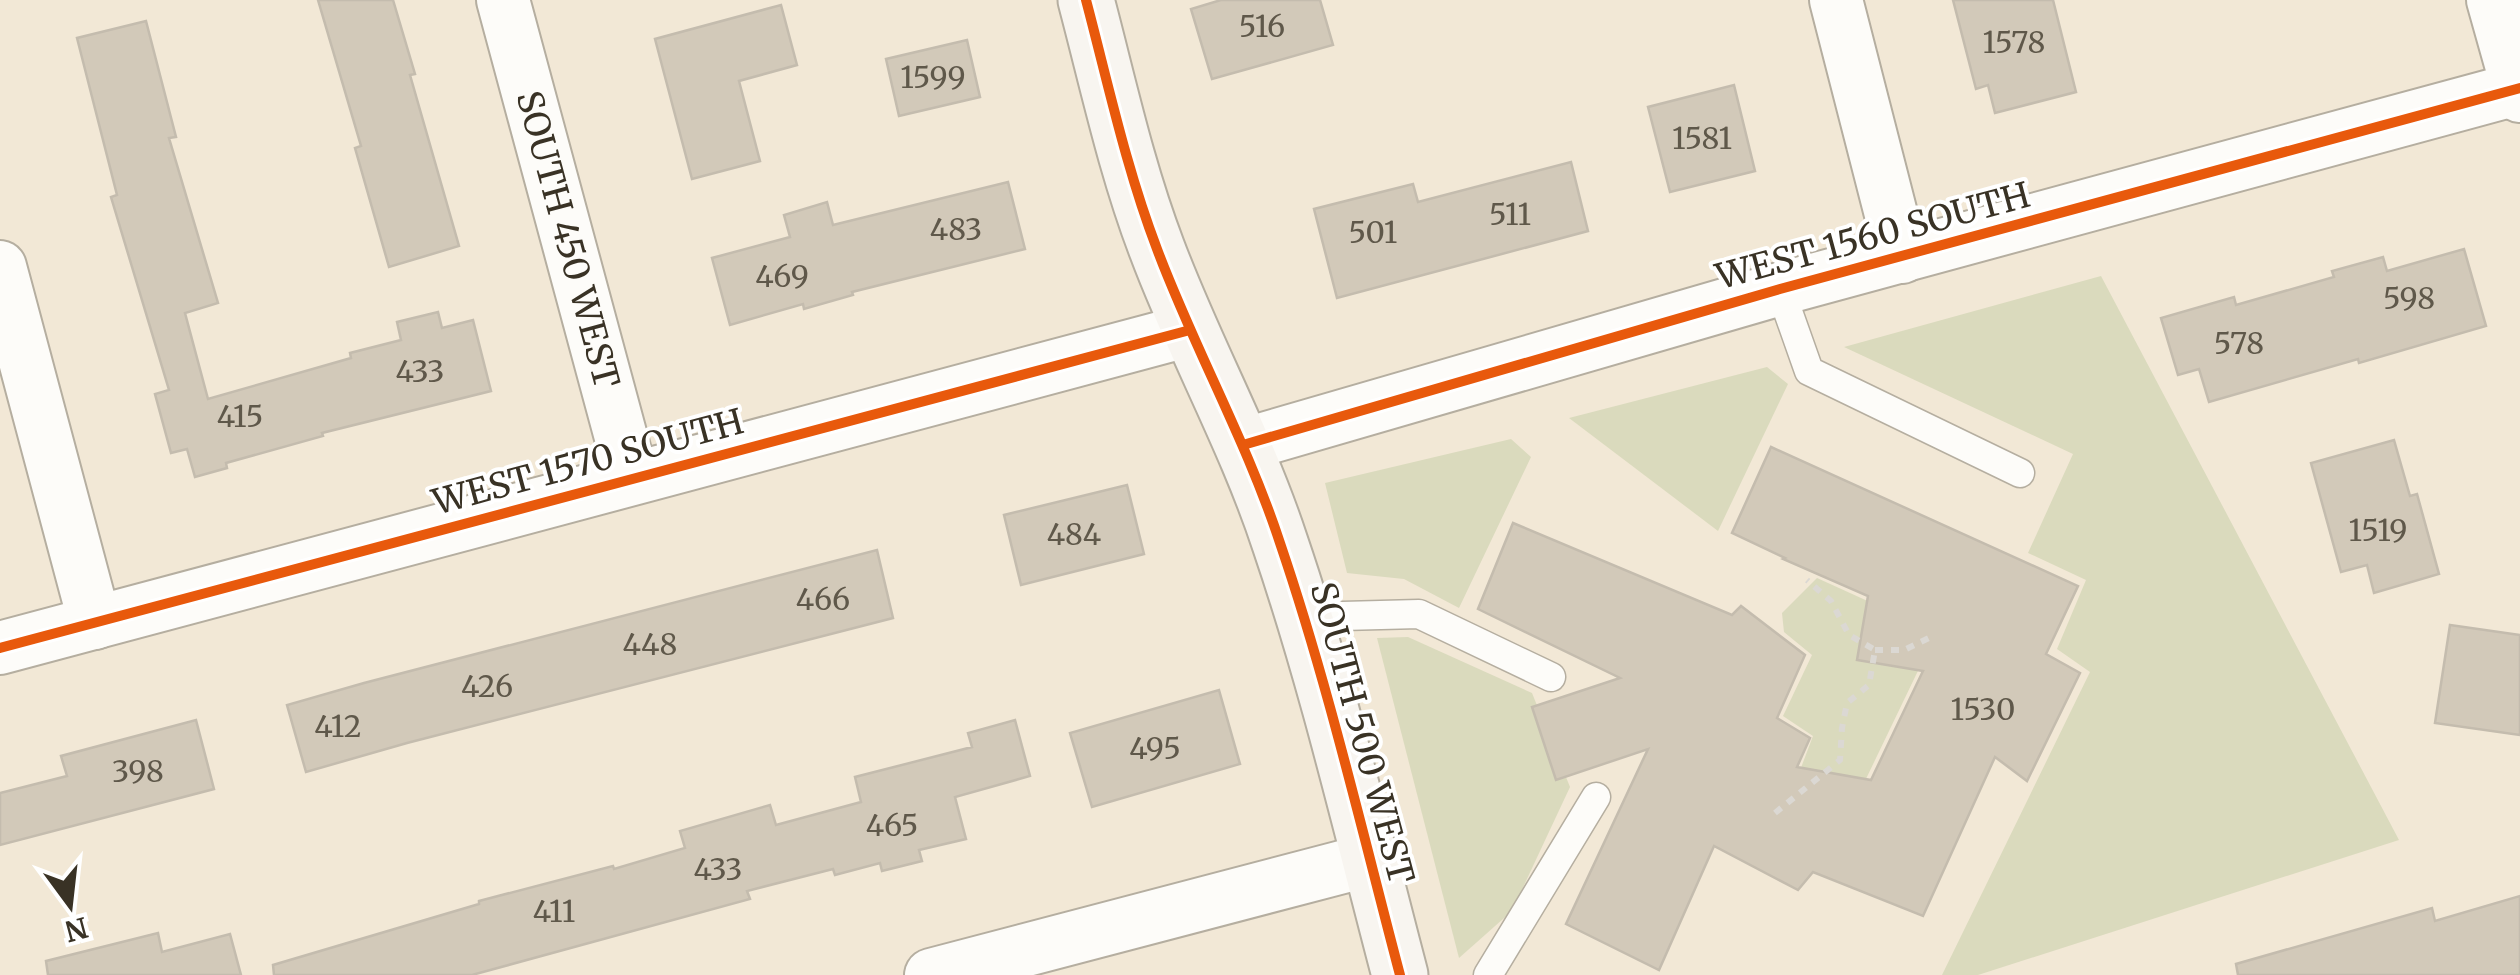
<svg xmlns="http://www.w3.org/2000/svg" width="2520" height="975" viewBox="0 0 2520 975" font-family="Merriweather,serif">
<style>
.green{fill:#dadabd}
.building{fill:#d2c9b9;stroke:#c4bcae;stroke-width:2.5}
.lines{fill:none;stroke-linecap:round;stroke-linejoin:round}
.lane-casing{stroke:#b5aea0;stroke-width:31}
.street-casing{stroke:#b5aea0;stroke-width:56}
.secondary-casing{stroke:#b5aea0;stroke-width:59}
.path{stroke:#dbd8d3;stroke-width:6;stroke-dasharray:8 8;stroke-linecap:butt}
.lane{stroke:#fdfcf9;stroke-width:28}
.street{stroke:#fdfcf9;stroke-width:52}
.secondary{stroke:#f8f5f0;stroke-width:55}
.cycleway-casing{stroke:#fff;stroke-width:16}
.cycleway{stroke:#e8590c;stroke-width:10}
.labels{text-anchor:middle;stroke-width:8;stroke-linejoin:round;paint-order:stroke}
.number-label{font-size:30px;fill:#5f584a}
.street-label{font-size:35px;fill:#393225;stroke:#fff}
</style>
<rect width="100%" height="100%" fill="#f2e8d6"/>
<g class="green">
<path d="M2101,276L2399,840L1978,975H1942L2090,672L2057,649L2086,580L2028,553L2073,454L1844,347Z"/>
<path d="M1767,367L1788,384L1718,531L1569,418Z"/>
<path d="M1511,439L1531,457L1459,608L1404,579L1347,573L1325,483Z"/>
<path d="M1817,578L1916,623L1928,650L1838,837L1785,810L1813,736L1783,716L1812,655L1784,632L1782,613Z"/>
<path d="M1408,637L1532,693L1570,787L1512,911L1459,958L1377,638Z"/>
</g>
<g class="building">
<path d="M318,0H393L415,74L410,75L459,246L389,267L355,148L361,146Z"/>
<path d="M1221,0H1320L1333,45L1212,79L1191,9Z"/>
<path d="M1953,0H2053L2076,92L1995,113L1988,85L1976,89Z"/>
<path d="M781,5L797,65L739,81L760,161L692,179L655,39Z"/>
<path d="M146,21L176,137L169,138L218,303L185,313L208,399L351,358L350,353L401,340L397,322L438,312L442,328L473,320L491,391L322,433L323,436L226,463L227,468L195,477L187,449L171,453L155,394L169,390L111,197L117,195L77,38Z"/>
<path d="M967,40L980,97L899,116L886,59Z"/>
<path d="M1734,85L1755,171L1670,192L1648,107Z"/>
<path d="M1571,162L1588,231L1337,298L1314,209L1413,184L1418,202Z"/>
<path d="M1008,182L1025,249L852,292L853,295L804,309L803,304L730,325L712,258L790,237L784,215L827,202L833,225Z"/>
<path d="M2464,249L2486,326L2359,363L2358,359L2209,402L2199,369L2178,375L2161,318L2234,297L2236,305L2334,277L2332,271L2383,257L2387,271Z"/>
<path d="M2394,440L2410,496L2417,494L2439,574L2374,593L2367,565L2341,572L2311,463Z"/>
<path d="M1771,447L2078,586L2046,654L2080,673L2027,781L1995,757L1923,916L1813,872L1798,890L1714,846L1659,970L1566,924L1648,749L1556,780L1532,707L1620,678L1478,609L1513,523L1732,615L1741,606L1805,655L1777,718L1810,738L1797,767L1871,780L1923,671L1857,660L1868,596L1783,559L1785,558L1732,533Z"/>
<path d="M1127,485L1144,554L1021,585L1004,515Z"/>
<path d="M877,550L893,618L407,743L306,772L287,705L364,683Z"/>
<path d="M2450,625L2520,635V735L2435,723Z"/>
<path d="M1219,690L1240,764L1092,807L1070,733Z"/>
<path d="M196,720L214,789L0,845V793L67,776L61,756Z"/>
<path d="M1015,720L1030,776L955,797L966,839L919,850L922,861L882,871L880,863L835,875L833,869L747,891L750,899L472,975H274L273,965L479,904V901L613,866L614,869L685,848L680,831L770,805L776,825L861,802L855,777L972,747L968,733Z"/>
<path d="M2520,896V975H2238L2236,964L2432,908L2435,921Z"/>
<path d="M158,933L162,952L230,934L241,975H48L46,961Z"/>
</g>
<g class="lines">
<g class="lane-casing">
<g id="lane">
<path d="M1780,289L1809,371L2020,473"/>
<path d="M1304,617L1419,614L1551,677"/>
<path d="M1488,975L1596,797"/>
</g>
</g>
<g class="street-casing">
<g id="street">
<path id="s1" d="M503,0L632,478"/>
<path d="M1836,0L1902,257"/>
<path d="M2493,0L2520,96"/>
<path d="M0,267L95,623"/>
<path d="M1243,445L1780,289L2520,88"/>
<path d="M0,648L1190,330"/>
<path d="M931,975L1369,860"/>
</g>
</g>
<g class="secondary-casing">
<path id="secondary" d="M1086,0C1108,83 1126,168 1157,249C1194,348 1247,442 1280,543C1328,684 1362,831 1400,975"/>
</g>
<g class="path">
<path d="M1875,650H1904L1929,638"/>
<path d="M1775,813L1840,760L1842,728L1847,703L1869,685L1875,650L1849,635L1831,601L1807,580"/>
</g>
<use href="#lane" class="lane"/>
<use href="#street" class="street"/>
<use href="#secondary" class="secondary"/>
<g class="cycleway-casing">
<g id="cycleway">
<path d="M1086,0C1108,83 1126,168 1157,249C1194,348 1247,442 1280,543C1328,684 1362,831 1400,975"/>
<path d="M1243,445L1780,289L2520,88"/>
<path d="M0,648L1190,330"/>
</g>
</g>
<use href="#cycleway" class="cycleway"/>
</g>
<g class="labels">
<g class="number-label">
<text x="1262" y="37">516</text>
<text x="2014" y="53">1578</text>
<text x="933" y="88">1599</text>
<text x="1702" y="149">1581</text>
<text x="1510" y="225">511</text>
<text x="956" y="240">483</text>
<text x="1373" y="243">501</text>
<text x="782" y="287">469</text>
<text x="2409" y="309">598</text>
<text x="2239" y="354">578</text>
<text x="420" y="382">433</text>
<text x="240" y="427">415</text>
<text x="2378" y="541">1519</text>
<text x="1074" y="545">484</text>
<text x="823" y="610">466</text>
<text x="650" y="655">448</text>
<text x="487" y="697">426</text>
<text x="1983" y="720">1530</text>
<text x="338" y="737">412</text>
<text x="1155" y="759">495</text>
<text x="138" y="782">398</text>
<text x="892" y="836">465</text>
<text x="718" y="880">433</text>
<text x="554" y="922">411</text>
</g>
<g class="street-label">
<text transform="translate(1873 236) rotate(-15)" y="12">WEST 1560 SOUTH</text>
<text dy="12" stroke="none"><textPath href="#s1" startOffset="248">SOUTH 450 WEST</textPath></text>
<text transform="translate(588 462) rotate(-15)" y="12">WEST 1570 SOUTH</text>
<text transform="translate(1362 733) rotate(75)" y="12">SOUTH 500 WEST</text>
</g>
</g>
<g transform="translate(70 905) rotate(165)" stroke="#ffffff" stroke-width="8" paint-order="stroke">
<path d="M0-8L18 38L0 25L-18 38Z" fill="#393225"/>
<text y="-15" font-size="28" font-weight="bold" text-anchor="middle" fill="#393225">N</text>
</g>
</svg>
